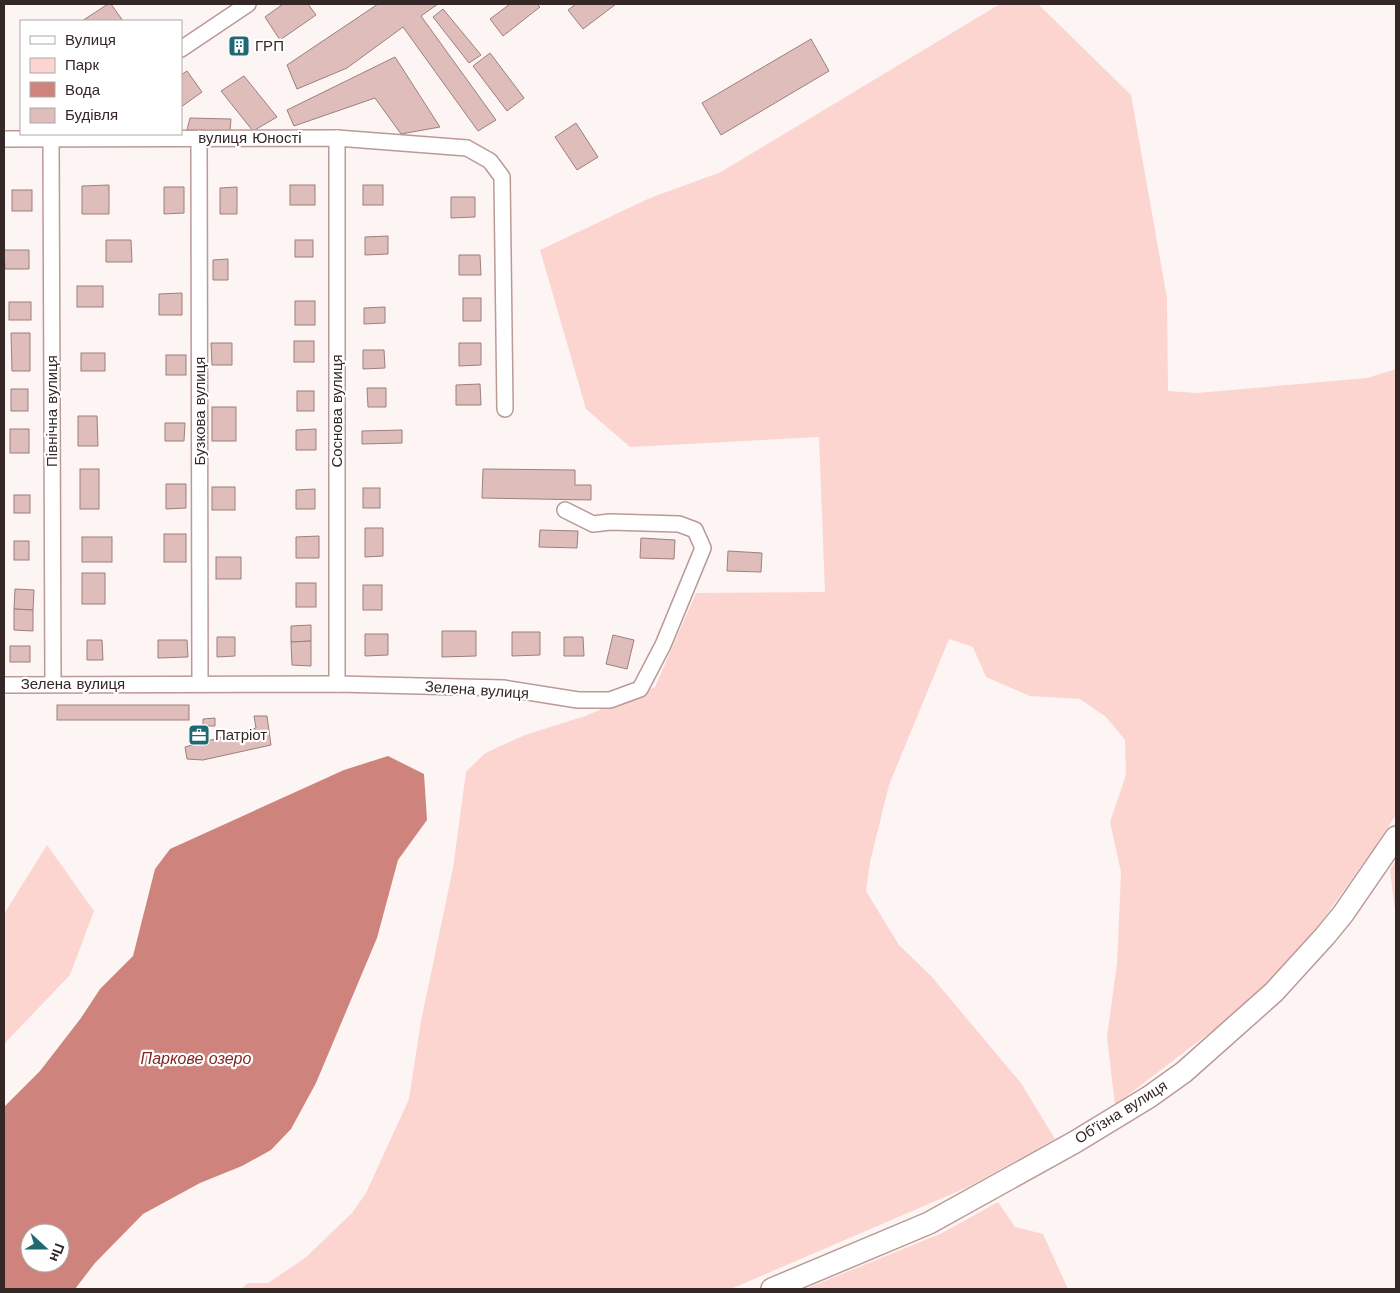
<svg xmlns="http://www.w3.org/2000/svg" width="1400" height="1293" viewBox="0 0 1400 1293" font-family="'Work Sans',sans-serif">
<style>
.green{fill:#fcd5d1}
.water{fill:#cf837d;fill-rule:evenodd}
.building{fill:#debdba;stroke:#9e7f7c}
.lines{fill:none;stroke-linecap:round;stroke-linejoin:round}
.minor-casing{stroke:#ba9a97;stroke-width:18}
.secondary-casing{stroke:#ba9a97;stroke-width:24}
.minor{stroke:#fff;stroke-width:15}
.secondary{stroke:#fff;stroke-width:21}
.labels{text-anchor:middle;stroke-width:4.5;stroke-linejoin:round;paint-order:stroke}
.poi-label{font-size:15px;fill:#342726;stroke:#fff;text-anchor:start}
.street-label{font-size:15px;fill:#342726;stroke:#fff}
.water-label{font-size:16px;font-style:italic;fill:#832827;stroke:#fff}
</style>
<rect width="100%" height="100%" fill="#fcf5f4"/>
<g class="green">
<path d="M1000,4H1038L1131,95L1167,298L1168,391L1197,393L1367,378L1396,369V815L1374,848L1309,939L1271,984L1233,1015L1115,1105L1107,1037L1117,964L1121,872L1110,822L1126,775L1125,740L1106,717L1080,699L1030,696L986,677L973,647L949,639L889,785L870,862L866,891L899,945L931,976L1021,1083L1055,1139L968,1187L731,1289H241L248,1283H268L305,1258L352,1213L366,1193L409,1099L421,1021L453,868L466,772L484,754L496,748L525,735L585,716L655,687L696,593L825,592L819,437L630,447L586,409L540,250L650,198L721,172Z"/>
<path d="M47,845L94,911L70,975L4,1044V914Z"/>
<path d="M1396,860V919L1390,870Z"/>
<path d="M998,1202L1015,1227L1043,1234L1068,1289H805L942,1233Z"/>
</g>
<path class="water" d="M388,756L424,774L427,820L398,860L377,938L316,1083L291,1129L271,1150L242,1166L200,1183L143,1214L95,1263L75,1289H4V1107L40,1071L81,1018L100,989L133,956L155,869L170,849L344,770ZM30,1233H60V1263H30Z"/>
<g class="building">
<path d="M108,4H111L123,21H82Z"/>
<path d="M283,4H308L316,15L280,40L265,17Z"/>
<path d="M378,4H438L421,16L496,120L478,131L403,27L347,68L297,89L287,65Z"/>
<path d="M510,4H537L540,7L503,36L490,19Z"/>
<path d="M576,4H616L583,29L568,10Z"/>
<path d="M443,9L481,55L469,63L433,17Z"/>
<path d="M811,39L829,71L721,135L702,103Z"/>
<path d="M239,40L244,47L238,51L233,44Z"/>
<path d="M490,53L524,98L507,111L473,66Z"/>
<path d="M395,57L440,127L401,134L375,98L294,126L287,110Z"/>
<path d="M187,71L202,92L181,107V75Z"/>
<path d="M244,76L277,117L253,131L221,91Z"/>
<path d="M190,118L231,119L230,131L187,130Z"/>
<path d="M576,123L598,157L577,170L555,137Z"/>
<path d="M109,185V214H82V186Z"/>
<rect x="290" y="185" width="25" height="20"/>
<rect x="363" y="185" width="20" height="20"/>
<path d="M164,187H184V213L164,214Z"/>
<path d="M237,187V214H220V188Z"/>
<rect x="12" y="190" width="20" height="21"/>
<path d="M451,197H475V217L451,218Z"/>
<path d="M388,236V254L365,255V237Z"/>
<path d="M106,240H131L132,262H106Z"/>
<rect x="295" y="240" width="18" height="17"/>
<path d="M4,250H29V269H5Z"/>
<path d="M459,255H480L481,275H459Z"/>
<path d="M228,259V280H213V260Z"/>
<rect x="77" y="286" width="26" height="21"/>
<path d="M182,293V315H159V294Z"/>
<rect x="463" y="298" width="18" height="23"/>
<rect x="295" y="301" width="20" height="24"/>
<rect x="9" y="302" width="22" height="18"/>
<path d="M385,307V323L364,324V308Z"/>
<path d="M11,333H30V371H12Z"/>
<rect x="294" y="341" width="20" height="21"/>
<path d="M211,343H232V365H212Z"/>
<path d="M459,343H481V365L459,366Z"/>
<path d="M363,350H384L385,368L363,369Z"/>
<rect x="81" y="353" width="24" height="18"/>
<rect x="166" y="355" width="20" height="20"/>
<path d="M480,384L481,405H456V385Z"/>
<path d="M367,388H386V407H368Z"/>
<rect x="11" y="389" width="17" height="22"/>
<rect x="297" y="391" width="17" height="20"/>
<rect x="212" y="407" width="24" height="34"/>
<path d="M78,416H97L98,446H78Z"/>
<path d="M165,423H185L184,441H165Z"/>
<rect x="10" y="429" width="19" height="24"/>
<path d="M316,429V450H296V430Z"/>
<path d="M402,430V443L362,444V431Z"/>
<rect x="80" y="469" width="19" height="40"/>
<path d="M483,469L575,470V485H591V500L482,498Z"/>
<path d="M166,484H186V508L166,509Z"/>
<rect x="212" y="487" width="23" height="23"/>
<rect x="363" y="488" width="17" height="20"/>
<path d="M315,489V509H296V490Z"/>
<rect x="14" y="495" width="16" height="18"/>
<path d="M365,528H383V556L365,557Z"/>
<path d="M540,530L578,531L577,548L539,547Z"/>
<rect x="164" y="534" width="22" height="28"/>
<path d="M319,536V558H296V537Z"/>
<rect x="82" y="537" width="30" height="25"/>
<path d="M641,538L675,540L674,559L640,558Z"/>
<rect x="14" y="541" width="15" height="19"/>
<path d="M728,551L762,553L761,572L727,571Z"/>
<rect x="216" y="557" width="25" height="22"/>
<rect x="82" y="573" width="23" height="31"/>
<rect x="296" y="583" width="20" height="24"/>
<rect x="363" y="585" width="19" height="25"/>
<path d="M15,589L34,590L33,610L14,609Z"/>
<path d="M14,609L33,610V631L14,630Z"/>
<path d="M311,625V641L291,642V626Z"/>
<path d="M442,631H476V656L442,657Z"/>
<path d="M512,632H540V655L512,656Z"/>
<path d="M365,634H388V655L365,656Z"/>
<path d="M613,635L634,640L627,669L606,664Z"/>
<path d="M217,637H235V656L217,657Z"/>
<path d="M564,637H583L584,656H564Z"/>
<path d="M87,640H102L103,660H87Z"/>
<path d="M158,640H187L188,657L158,658Z"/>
<path d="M311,641V666L292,665L291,642Z"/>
<rect x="10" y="646" width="20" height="16"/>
<rect x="57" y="705" width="132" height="15"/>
<path d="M254,716H267L271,745L203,760L187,759L185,747L256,728Z"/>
<path d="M215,718V726H203V719Z"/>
</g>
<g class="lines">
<g class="minor-casing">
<g id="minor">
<path d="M181,49L248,4"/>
<path d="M199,138L200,684"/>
<path d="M337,138V684"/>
<path d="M4,139L337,138L467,148L490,161L502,177L505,409"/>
<path d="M53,684L51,139L58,134"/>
<path d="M4,685L337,684L503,688L578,700H610L640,689L663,645L703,548L695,530L679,524L610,522L593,524L565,510"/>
</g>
</g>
<g class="secondary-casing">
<path id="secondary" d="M772,1289L929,1223L1075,1142L1149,1097L1184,1072L1274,992L1325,936L1343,914L1396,837"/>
</g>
<use href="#minor" class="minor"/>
<use href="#secondary" class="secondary"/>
</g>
<defs>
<g id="building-square" transform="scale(1.125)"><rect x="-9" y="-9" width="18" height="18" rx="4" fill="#1f6a72" stroke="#fff"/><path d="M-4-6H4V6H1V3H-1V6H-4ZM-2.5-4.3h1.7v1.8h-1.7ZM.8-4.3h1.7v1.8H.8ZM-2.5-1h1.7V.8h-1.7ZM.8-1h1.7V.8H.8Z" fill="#fff"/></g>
<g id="office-square" transform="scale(1.125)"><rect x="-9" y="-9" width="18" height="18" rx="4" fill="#1f6a72" stroke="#fff"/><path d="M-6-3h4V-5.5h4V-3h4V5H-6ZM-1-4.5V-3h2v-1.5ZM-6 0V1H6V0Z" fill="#fff"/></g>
</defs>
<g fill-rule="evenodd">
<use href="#building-square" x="239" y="46"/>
<use href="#office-square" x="199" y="735"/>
</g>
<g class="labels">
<g class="poi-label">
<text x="255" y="51">ГРП</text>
<text x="215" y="740">Патріот</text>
</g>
<g class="street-label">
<text x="250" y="143">вулиця Юності</text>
<text transform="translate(52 411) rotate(-90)" y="5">Північна вулиця</text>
<text transform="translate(200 411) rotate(-90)" y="5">Бузкова вулиця</text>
<text transform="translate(337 411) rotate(-90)" y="5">Соснова вулиця</text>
<text x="73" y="689">Зелена вулиця</text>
<text transform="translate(477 690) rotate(4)" y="5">Зелена вулиця</text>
<text transform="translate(1121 1112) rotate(-32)" y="5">Об’їзна вулиця</text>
</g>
<g class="water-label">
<text x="196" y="1064">Паркове озеро</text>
</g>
</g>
<rect width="1400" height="1293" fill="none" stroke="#342726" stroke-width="10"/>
<rect x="20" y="20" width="162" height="115" fill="#ffffff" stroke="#aea9a8"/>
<rect x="30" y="36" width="25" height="8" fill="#ffffff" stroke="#aea9a8"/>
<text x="65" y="45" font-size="15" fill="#342726">Вулиця</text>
<rect x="30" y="58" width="25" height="15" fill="#fcd5d1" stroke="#aea9a8"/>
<text x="65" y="70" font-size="15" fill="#342726">Парк</text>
<rect x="30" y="82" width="25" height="15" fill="#cf837d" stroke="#aea9a8"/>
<text x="65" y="95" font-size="15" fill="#342726">Вода</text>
<rect x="30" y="108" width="25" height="15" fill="#debdba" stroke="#aea9a8"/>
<text x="65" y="120" font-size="15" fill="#342726">Будівля</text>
<g transform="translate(45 1248) rotate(111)"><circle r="24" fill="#ffffff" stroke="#aea9a8"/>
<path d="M0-4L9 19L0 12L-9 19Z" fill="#1f6a72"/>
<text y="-8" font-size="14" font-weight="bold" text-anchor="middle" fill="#342726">Пн</text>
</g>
</svg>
